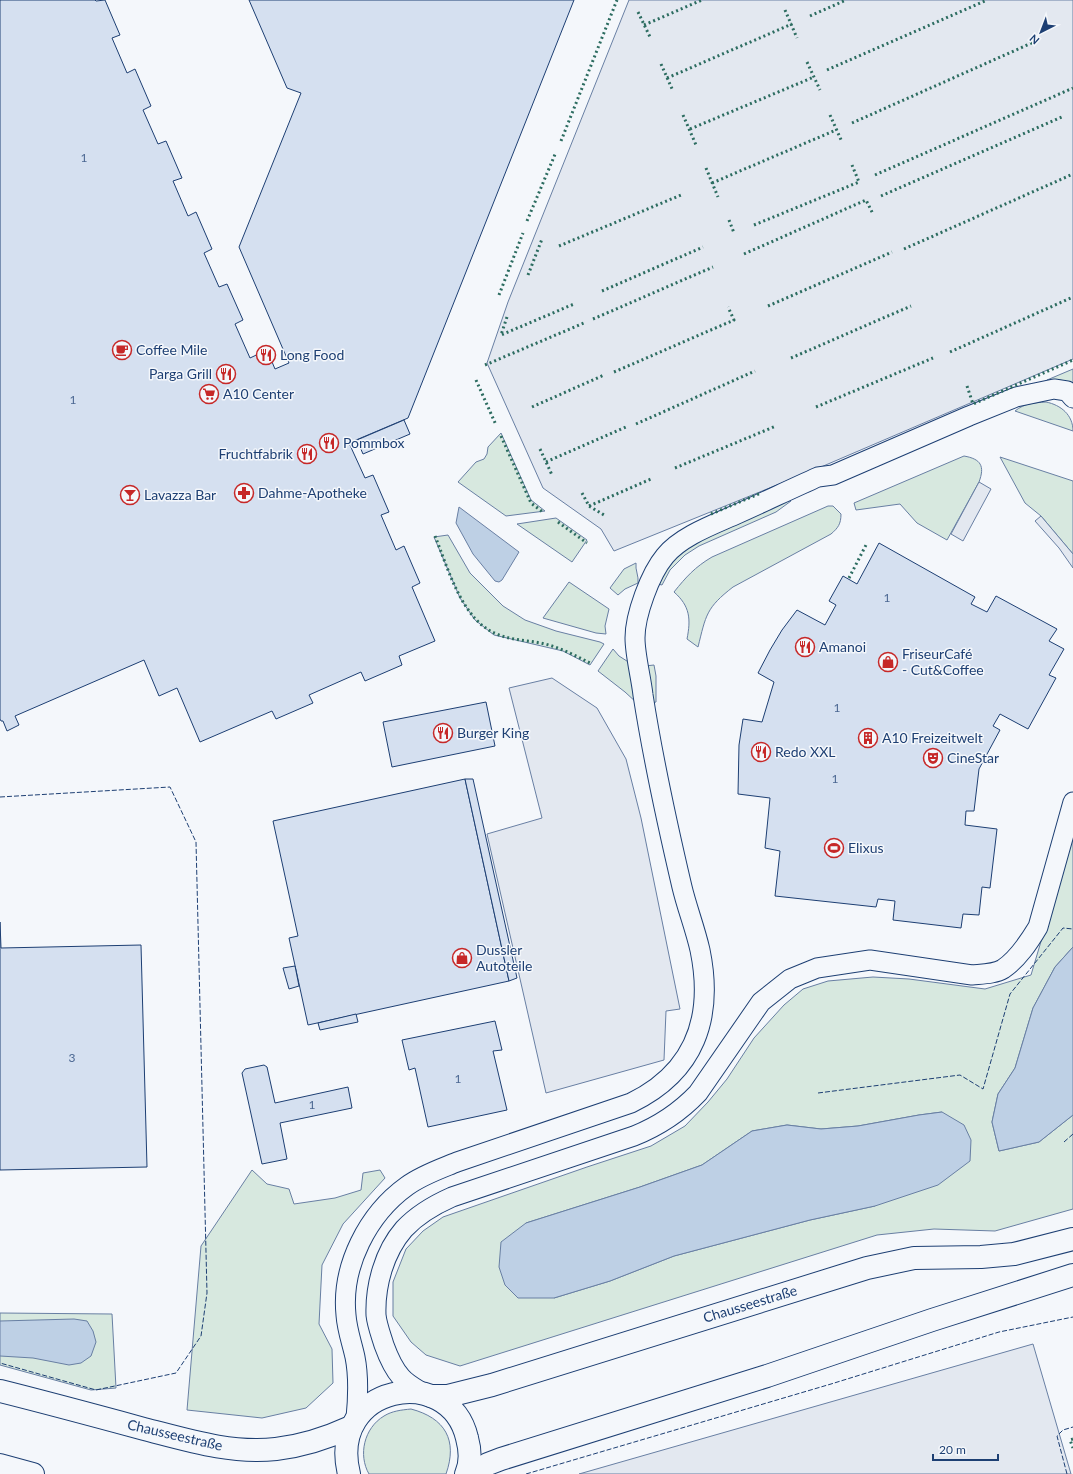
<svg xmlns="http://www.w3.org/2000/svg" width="1073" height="1474" viewBox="0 0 1073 1474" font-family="Lato,sans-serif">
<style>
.green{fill:#d7e8df;stroke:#687fa3;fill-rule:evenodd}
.parking{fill:#e3e8f0;stroke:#687fa3}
.water{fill:#bed0e5;stroke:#687fa3}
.building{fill:#d5e0f0;stroke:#1d3f73}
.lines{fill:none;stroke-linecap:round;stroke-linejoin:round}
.minor-casing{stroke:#1d3f73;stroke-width:21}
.tertiary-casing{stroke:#1d3f73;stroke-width:24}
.minor{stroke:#f4f7fb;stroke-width:19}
.tertiary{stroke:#f4f7fb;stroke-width:22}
.hedge{stroke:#2c6c60;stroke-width:3;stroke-dasharray:2 3;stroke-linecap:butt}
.fence{stroke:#1d3f73;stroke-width:1;stroke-dasharray:5 2;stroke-linecap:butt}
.labels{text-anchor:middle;stroke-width:3;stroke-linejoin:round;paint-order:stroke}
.number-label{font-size:12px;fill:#4b6792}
.poi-label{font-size:14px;fill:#1d3f73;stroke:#f4f7fb;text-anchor:start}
.street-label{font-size:14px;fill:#1d3f73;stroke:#f4f7fb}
</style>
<rect width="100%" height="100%" fill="#f4f7fb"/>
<g class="green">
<path d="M1073,369V383L1060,380H1047Z"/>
<path d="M1046,402C1061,405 1073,415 1073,431L1015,411C1025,403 1033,403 1046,402Z"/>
<path d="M501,433L531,500L545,511L506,516L458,482L476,462L484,459L487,454L488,447Z"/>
<path d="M964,456C981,459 985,466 979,482L947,540L917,523L900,504L856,510L854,503Z"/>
<path d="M1000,457L1073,481V554L1041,516L1025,503Z"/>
<path d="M786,501H791L776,512L699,546L685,555L670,570L662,585L658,584L661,570L689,541Z"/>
<path d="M828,506H833L841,514C841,524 838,528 831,534L733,587C706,608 706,615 698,647L687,639C691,619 690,606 674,592C686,577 695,567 712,557Z"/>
<path d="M556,518L587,540L572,562L517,524Z"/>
<path d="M448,535L470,573L503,606L525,620L556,631L600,642L604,644L590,665L563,651L494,635L475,620L460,598L434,537Z"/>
<path d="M636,563C635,570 639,576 638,583L625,589L618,595L610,588L624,569Z"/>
<path d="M569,582L609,609L605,626L606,634L596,633L543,618Z"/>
<path d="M613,649L619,656L630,663L637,703L625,692L598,671Z"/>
<path d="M654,665L656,676V702L652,703L645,666Z"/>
<path d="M1073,834V947L1055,967L1033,1008L1015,1068L998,1094L992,1122L999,1151L1039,1142L1073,1115V1209L995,1231L934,1229L877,1235L460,1366L426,1355L411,1342L393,1316V1282L406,1249L423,1231L443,1217L587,1167L651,1146L685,1126L708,1102L727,1079L754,1038L784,1005L803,989L828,981L873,977L909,979L985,989L1031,975ZM942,1112L875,1206L810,1220L674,1256L610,1281L554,1298L526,1223L640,1187L702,1165L752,1131L787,1125L821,1129L858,1126L919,1115Z"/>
<path d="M252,1170L267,1184L289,1189L294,1204L335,1198L361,1190L363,1173L380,1170L385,1178L343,1224L322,1265L319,1324L332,1349L333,1383L306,1408L262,1418L187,1410L201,1246Z"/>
<path d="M0,1313L112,1314L116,1388L91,1390L0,1365Z"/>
<path d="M411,1409C445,1418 458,1440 446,1474H369C358,1455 364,1428 384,1416C392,1411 401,1410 411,1409Z"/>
</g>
<g class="parking">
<path d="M629,0H1073V359L814,470L614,551L601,529L543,488L487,363L508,302Z"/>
<path d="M979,482L991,489L963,541L951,534Z"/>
<path d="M1041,516L1073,554V568L1059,548L1035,521Z"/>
<path d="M552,678L597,708L626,759L641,818L680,1009L666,1011L664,1060L546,1093L487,834L542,818L509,688Z"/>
<path d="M1033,1344L1071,1474H579Z"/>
</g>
<g class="water">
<path d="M459,507L519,552L502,580L499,582L495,581L473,554L456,523Z"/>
<path d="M1073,947V1115L1039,1142L999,1151L992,1122L998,1094L1015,1068L1033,1008L1055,967Z"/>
<path d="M942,1112L964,1125L971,1140L970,1161L938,1185L875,1206L810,1220L674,1256L610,1281L554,1298H518L505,1285L499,1267L501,1242L526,1223L640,1187L702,1165L752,1131L787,1125L821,1129L858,1126L919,1115Z"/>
<path d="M74,1319L87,1321L93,1331L96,1342L91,1356L81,1363L69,1365L33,1358L0,1356V1321Z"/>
</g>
<g class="building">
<path d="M0,0H95L96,1L105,0L120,35L112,38L127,73L135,69L151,106L143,110L158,144L166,141L182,178L173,181L188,216L196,212L212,249L204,253L219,287L227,284L243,320L235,324L250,358L267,350L275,369L289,363L239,247L301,93L287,88L249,0H574L408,418L349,443L365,478L373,475L389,512L381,515L396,550L404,546L420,583L412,587L435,641L399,656L402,665L365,681L361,672L309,695L313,703L276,719L272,711L200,742L177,688L159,696L144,660L15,716L19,725L7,731L3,721H1L0,719Z"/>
<path d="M404,420L410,434L363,454L357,440Z"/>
<path d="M879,543L975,597L971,604L987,612L996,596L1057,629L1049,641L1064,649L1049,675L1056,678L1028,729L1000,714L993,726L1000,730L979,769L974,811H966L965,825L997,829L990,888L982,887L979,915L963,914L961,928L893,920L895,901L878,899L876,907L775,896L780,851L765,848L770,798L738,794L739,745L743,719L762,722L774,682L758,673L770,650L782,630L797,610L825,625L836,605L829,601L843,576L857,584Z"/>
<path d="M486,702L495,746L392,767L383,722Z"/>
<path d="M465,779L509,981L308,1025L289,938L298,936L273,821Z"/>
<path d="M465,779H473L517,978L509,981Z"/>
<path d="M0,922L1,948L141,945L147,1167L0,1170Z"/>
<path d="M295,966L299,986L289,989L283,968Z"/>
<path d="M356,1014L358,1022L320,1030L318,1023Z"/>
<path d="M495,1021L502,1050L493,1051L507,1110L428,1127L415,1068L409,1070L402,1040Z"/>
<path d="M264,1065L267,1067L275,1103L348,1087L352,1108L280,1123L287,1159L262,1164L242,1073L245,1069Z"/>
</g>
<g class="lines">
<g class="minor-casing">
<g id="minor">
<path d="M423,1393C415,1388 407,1384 401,1377C393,1368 388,1356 384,1345C381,1335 377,1325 376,1315C375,1286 384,1252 404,1229C417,1215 434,1205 452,1197L634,1136C659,1126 679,1113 698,1093L761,1002L790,979L817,968L870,960L972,975C982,974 995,974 1003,969C1018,959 1029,942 1038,927L1073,802"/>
<path d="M356,1418C358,1398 359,1377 355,1357C352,1343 347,1330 346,1315C341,1266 368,1214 407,1186C422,1175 440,1169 457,1162L631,1103C695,1072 714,1018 700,950C695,928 687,908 682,887C667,823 653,759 643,695C641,677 635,655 635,638C635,615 650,574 665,556C681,536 715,524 737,514C764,502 791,489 818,477L833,475L969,416L1016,397L1054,389L1067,391L1073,398"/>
</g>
</g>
<g class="tertiary-casing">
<g id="tertiary">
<path d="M0,1391C48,1403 96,1416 144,1429C187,1440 231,1454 276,1449C302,1446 327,1438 351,1427"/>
<path d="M431,1396H448L492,1385L867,1268L914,1258L981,1257L1014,1254L1073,1239"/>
<path d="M0,1465L33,1474"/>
<path d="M349,1474C327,1385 449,1362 467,1438C470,1449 471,1463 466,1474"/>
<path d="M473,1474L488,1464L501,1459L767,1376L932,1320L1073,1275"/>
</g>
</g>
<use href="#minor" class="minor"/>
<use href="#tertiary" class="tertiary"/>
<g class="hedge">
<path d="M785,10L797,38"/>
<path d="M638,12L651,39"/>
<path d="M810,16L846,0"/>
<path d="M644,25L702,0"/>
<path d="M807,62L820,90"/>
<path d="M661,64L673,91"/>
<path d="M827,70L987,0"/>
<path d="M667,78L792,24"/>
<path d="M683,115L696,145"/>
<path d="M830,115L842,142"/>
<path d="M852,123L1034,42"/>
<path d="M690,129L814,77"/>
<path d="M561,141L617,0"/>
<path d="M706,168L718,197"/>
<path d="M875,175L1073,88"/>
<path d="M712,183L836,130"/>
<path d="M881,196L1062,117"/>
<path d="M729,220L734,233"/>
<path d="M527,221L556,152"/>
<path d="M754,225L859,182L852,165"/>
<path d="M559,246L681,195"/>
<path d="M904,249L1073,174"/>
<path d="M744,254L866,200L873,214"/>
<path d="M528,275L542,239"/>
<path d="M602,291L703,247"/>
<path d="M499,295L523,233"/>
<path d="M768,306L892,252"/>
<path d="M507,317L501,335L574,304"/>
<path d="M593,319L713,267"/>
<path d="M950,352L1073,297"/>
<path d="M791,358L911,306"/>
<path d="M485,365L584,323"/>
<path d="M614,372L734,320L728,307"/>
<path d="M476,380L496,425"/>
<path d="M967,386L973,404L1073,360"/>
<path d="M532,407L604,375"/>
<path d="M816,407L933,358"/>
<path d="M636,424L755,371"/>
<path d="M501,436L531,503L544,513"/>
<path d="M540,449L552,475"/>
<path d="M546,462L628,426"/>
<path d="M675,468L776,426"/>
<path d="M582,493L589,506L604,515"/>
<path d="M589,506L651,479"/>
<path d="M711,514L761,493"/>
<path d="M558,522L587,543"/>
<path d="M435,536C448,568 462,621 497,634C513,641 529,640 545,644C561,648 576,656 590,663"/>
<path d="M849,578L866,545"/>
<path d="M1073,1439L1070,1440L1073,1448"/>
</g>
<g class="fence">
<path d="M0,797L170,787L196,842L207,1293L201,1336L176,1373L96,1390L0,1363"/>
<path d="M818,1093L960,1075L983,1089L1010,994L1063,928L1073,929"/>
<path d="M1064,1142L1073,1134"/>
<path d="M526,1474L831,1384L999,1332L1073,1317"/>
<path d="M1067,1474L1057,1436L1063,1430L1073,1427"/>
</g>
</g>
<defs>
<g id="cafe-ring" transform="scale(1)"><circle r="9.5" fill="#f4f7fb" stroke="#c62828" stroke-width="1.5"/><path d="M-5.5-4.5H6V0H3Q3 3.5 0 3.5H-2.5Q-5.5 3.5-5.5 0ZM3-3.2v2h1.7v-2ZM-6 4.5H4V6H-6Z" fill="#c62828"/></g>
<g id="restaurant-ring" transform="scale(1)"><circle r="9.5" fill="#f4f7fb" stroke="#c62828" stroke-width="1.5"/><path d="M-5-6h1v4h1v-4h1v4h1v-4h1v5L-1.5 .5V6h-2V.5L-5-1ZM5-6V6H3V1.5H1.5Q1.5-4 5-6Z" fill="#c62828"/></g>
<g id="supermarket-ring" transform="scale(1)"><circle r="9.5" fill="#f4f7fb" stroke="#c62828" stroke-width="1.5"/><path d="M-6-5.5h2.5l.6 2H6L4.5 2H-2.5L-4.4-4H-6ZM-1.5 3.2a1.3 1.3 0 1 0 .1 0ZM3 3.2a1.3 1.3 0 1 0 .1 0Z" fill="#c62828"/></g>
<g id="pharmacy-ring" transform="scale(1)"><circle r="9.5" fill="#f4f7fb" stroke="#c62828" stroke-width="1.5"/><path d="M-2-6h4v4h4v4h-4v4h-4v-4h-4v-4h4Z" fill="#c62828"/></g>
<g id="bar-ring" transform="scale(1)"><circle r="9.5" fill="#f4f7fb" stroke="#c62828" stroke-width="1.5"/><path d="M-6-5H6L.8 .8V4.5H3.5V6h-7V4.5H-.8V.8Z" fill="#c62828"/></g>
<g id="shop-ring" transform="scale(1)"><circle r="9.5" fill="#f4f7fb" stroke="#c62828" stroke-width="1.5"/><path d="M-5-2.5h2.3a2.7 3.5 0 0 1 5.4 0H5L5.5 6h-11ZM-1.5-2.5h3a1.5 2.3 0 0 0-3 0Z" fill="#c62828"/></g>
<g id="building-ring" transform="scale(1)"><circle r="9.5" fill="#f4f7fb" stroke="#c62828" stroke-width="1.5"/><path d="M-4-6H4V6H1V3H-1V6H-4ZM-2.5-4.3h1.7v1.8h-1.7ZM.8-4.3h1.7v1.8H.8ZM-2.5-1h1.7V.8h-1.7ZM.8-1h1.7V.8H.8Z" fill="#c62828"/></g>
<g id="theatre-ring" transform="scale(1)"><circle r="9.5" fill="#f4f7fb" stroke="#c62828" stroke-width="1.5"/><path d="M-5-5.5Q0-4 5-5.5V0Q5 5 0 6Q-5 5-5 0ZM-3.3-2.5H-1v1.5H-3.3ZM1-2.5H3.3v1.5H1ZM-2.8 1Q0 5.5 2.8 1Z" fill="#c62828"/></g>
<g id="stadium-ring" transform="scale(1)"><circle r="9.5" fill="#f4f7fb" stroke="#c62828" stroke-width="1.5"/><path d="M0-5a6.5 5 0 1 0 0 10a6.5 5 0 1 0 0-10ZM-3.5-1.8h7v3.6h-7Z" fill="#c62828"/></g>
</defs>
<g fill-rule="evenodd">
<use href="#cafe-ring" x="122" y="350"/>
<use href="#restaurant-ring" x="266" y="355"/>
<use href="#restaurant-ring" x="226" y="374"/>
<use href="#supermarket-ring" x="209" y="394"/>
<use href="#restaurant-ring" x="329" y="443"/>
<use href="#restaurant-ring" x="307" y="454"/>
<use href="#pharmacy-ring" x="244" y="493"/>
<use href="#bar-ring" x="130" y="495"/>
<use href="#restaurant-ring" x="805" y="647"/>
<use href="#shop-ring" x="888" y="662"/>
<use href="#restaurant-ring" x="443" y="733"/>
<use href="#building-ring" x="868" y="738"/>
<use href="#restaurant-ring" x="761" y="752"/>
<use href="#theatre-ring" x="933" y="758"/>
<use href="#stadium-ring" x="834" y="848"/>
<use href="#shop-ring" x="462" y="958"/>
</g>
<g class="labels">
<g class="number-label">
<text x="84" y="162">1</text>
<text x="73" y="404">1</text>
<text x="887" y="602">1</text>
<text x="837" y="712">1</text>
<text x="835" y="783">1</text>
<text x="72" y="1062">3</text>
<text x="458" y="1083">1</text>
<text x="312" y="1109">1</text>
</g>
<g class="poi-label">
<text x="136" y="355">Coffee Mile</text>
<text x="280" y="360">Long Food</text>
<text x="212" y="379" text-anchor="end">Parga Grill</text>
<text x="223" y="399">A10 Center</text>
<text x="343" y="448">Pommbox</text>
<text x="293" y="459" text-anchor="end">Fruchtfabrik</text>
<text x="258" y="498">Dahme-Apotheke</text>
<text x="144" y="500">Lavazza Bar</text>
<text x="819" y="652">Amanoi</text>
<text x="902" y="659">FriseurCafé<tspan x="902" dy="16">- Cut&amp;Coffee</tspan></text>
<text x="457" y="738">Burger King</text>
<text x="882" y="743">A10 Freizeitwelt</text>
<text x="775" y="757">Redo XXL</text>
<text x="947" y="763">CineStar</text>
<text x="848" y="853">Elixus</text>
<text x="476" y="955">Dussler<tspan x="476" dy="16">Autoteile</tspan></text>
</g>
<g class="street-label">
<text transform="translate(750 1304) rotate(-17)" y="5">Chausseestraße</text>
<text transform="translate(175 1435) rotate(13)" y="5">Chausseestraße</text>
</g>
</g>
<g transform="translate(1041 32) rotate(222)" stroke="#f4f7fb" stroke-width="3" paint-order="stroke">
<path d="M0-3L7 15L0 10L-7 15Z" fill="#1d3f73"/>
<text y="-6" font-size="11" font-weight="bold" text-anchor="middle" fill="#1d3f73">N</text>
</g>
<path d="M933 1454v6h65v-6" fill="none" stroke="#1d3f73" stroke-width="2"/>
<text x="939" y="1454" font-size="12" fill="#1d3f73" stroke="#f4f7fb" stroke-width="3" paint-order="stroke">20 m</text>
</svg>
